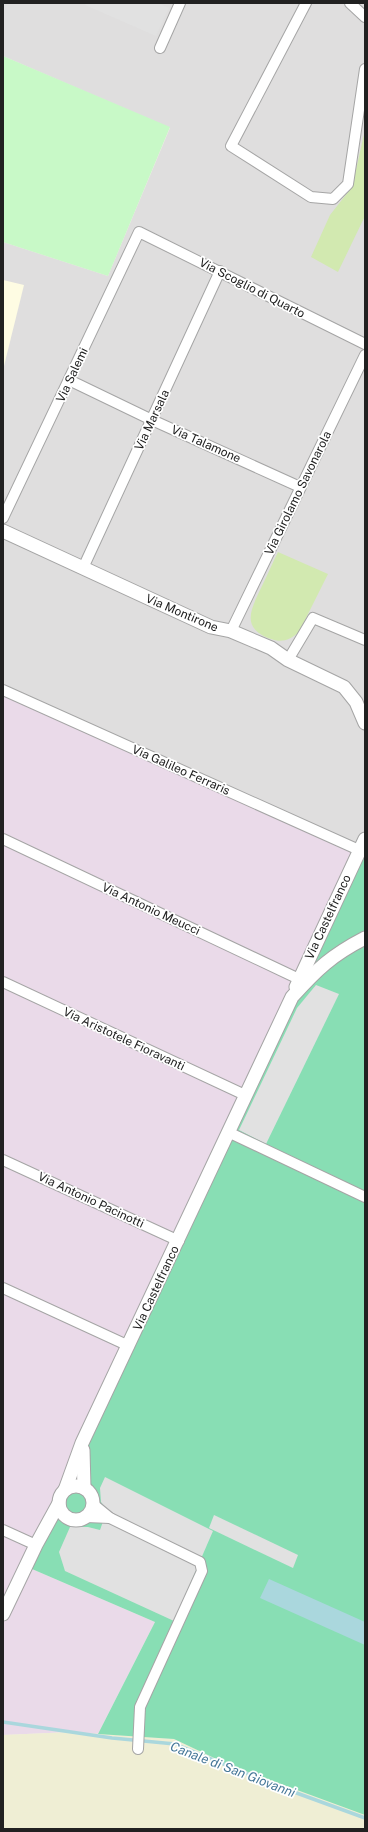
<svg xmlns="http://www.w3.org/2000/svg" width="368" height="1832" viewBox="0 0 368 1832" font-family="'Public Sans',sans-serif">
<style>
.residential{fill:#dfdede}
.industrial{fill:#eadae9}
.education{fill:#fefce3}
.farmland{fill:#efeed4}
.grass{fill:#d2e9b0}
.park{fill:#c8f9c7}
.pitch{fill:#88deb4}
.parking{fill:#e1e1e1}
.water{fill:#aad7dd}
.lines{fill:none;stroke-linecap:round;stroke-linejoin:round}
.stream{stroke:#aad7dd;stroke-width:3.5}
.minor-casing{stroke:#a5a5a5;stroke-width:12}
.tertiary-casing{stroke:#a5a5a5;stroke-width:15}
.minor{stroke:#fff;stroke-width:10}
.tertiary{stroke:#fff;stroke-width:13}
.labels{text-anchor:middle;stroke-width:3.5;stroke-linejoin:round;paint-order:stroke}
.street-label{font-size:12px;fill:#212121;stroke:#fff}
.water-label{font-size:13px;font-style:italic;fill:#457798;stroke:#fff}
</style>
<rect width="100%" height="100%" fill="#f1ede8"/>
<path class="residential" d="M3,3H365V831L357,848L3,687V242L108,276L170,128L3,56Z"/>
<path class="industrial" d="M3,687L357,848L306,966L25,1566L155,1622L98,1734L72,1732L3,1735Z"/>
<path class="education" d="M3,280L24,285L3,370Z"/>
<path class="farmland" d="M72,1732L174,1739L229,1765L365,1815V1829H3V1735Z"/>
<g class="grass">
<path d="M365,130V216L338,272L311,257L330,215L352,187Z"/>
<path d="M278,552L328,574L299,632C290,640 282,643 271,639C241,628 250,611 261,588C267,576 272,564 278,552Z"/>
</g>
<path class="park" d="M3,56L170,127L108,276L3,242Z"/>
<path class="pitch" d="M365,831V1815L229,1765L174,1739L98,1734L155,1622L25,1566L195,1203Z"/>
<g class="parking">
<path d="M86,3H158L169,8L156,36L85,5Z"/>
<path d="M316,985L339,994L266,1144L239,1130L297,1008Z"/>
<path d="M105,1477L213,1531L174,1621L65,1571L59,1552L70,1527H88L100,1530L107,1510L101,1502L100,1488Z"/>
<path d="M214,1515L298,1555L293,1568L209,1528Z"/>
</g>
<path class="water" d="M269,1579L365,1622V1645L260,1598Z"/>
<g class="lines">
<path class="stream" d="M3,1722L112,1738L175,1744L272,1784L365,1818"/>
<g class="minor-casing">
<g id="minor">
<path d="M306,3L231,146L311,197L333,199L348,184L365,69"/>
<path d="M350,3L365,17"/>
<path d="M160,48L180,3"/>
<path d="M69,380L152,420L300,487"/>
<path d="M3,518L139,232L365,344"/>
<path d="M83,568L220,271"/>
<path d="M231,631L365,355"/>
<path d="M288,660L313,618L365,640"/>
<path d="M3,690L359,850"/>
<path d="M3,839L299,979"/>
<path d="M3,982L245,1095"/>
<path d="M228,1132L365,1197"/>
<path d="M3,1160L179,1241"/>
<path d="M3,1288L129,1346"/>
<path d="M93,1504L110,1518L200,1562L202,1571L140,1707L138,1749"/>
<path d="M87,1517L110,1518"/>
<path d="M3,1530L36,1545"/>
</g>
</g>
<g class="tertiary-casing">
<g id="tertiary">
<path d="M3,531L211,627L231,631L271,648L288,660L344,687L356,702L365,723"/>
<path d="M296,987L365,839"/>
<path d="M83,1450L84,1488"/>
<circle cx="76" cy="1503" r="17"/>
<path d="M65,1490L82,1443L292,997C317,969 332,955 365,938"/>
<path d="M3,1614L36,1545L59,1503"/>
</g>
</g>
<use href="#minor" class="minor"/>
<use href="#tertiary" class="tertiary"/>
</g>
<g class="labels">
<g class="street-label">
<text transform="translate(252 288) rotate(27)" y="4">Via Scoglio di Quarto</text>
<text transform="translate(72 375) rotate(-65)" y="4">Via Salemi</text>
<text transform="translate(152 420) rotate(-65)" y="4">Via Marsala</text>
<text transform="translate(206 444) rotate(24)" y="4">Via Talamone</text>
<text transform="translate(298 493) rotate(-64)" y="4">Via Girolamo Savonarola</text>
<text transform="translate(182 613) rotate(23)" y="4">Via Montirone</text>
<text transform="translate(181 770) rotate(24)" y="4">Via Galileo Ferraris</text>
<text transform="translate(151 909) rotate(25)" y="4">Via Antonio Meucci</text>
<text transform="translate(328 917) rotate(-65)" y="4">Via Castelfranco</text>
<text transform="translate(124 1039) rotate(25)" y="4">Via Aristotele Fioravanti</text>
<text transform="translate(91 1200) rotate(25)" y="4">Via Antonio Pacinotti</text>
<text transform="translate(156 1288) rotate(-65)" y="4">Via Castelfranco</text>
</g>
<g class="water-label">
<text transform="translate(233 1769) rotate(21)" y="5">Canale di San Giovanni</text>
</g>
</g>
<rect width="368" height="1832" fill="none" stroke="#212121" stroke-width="8"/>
</svg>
